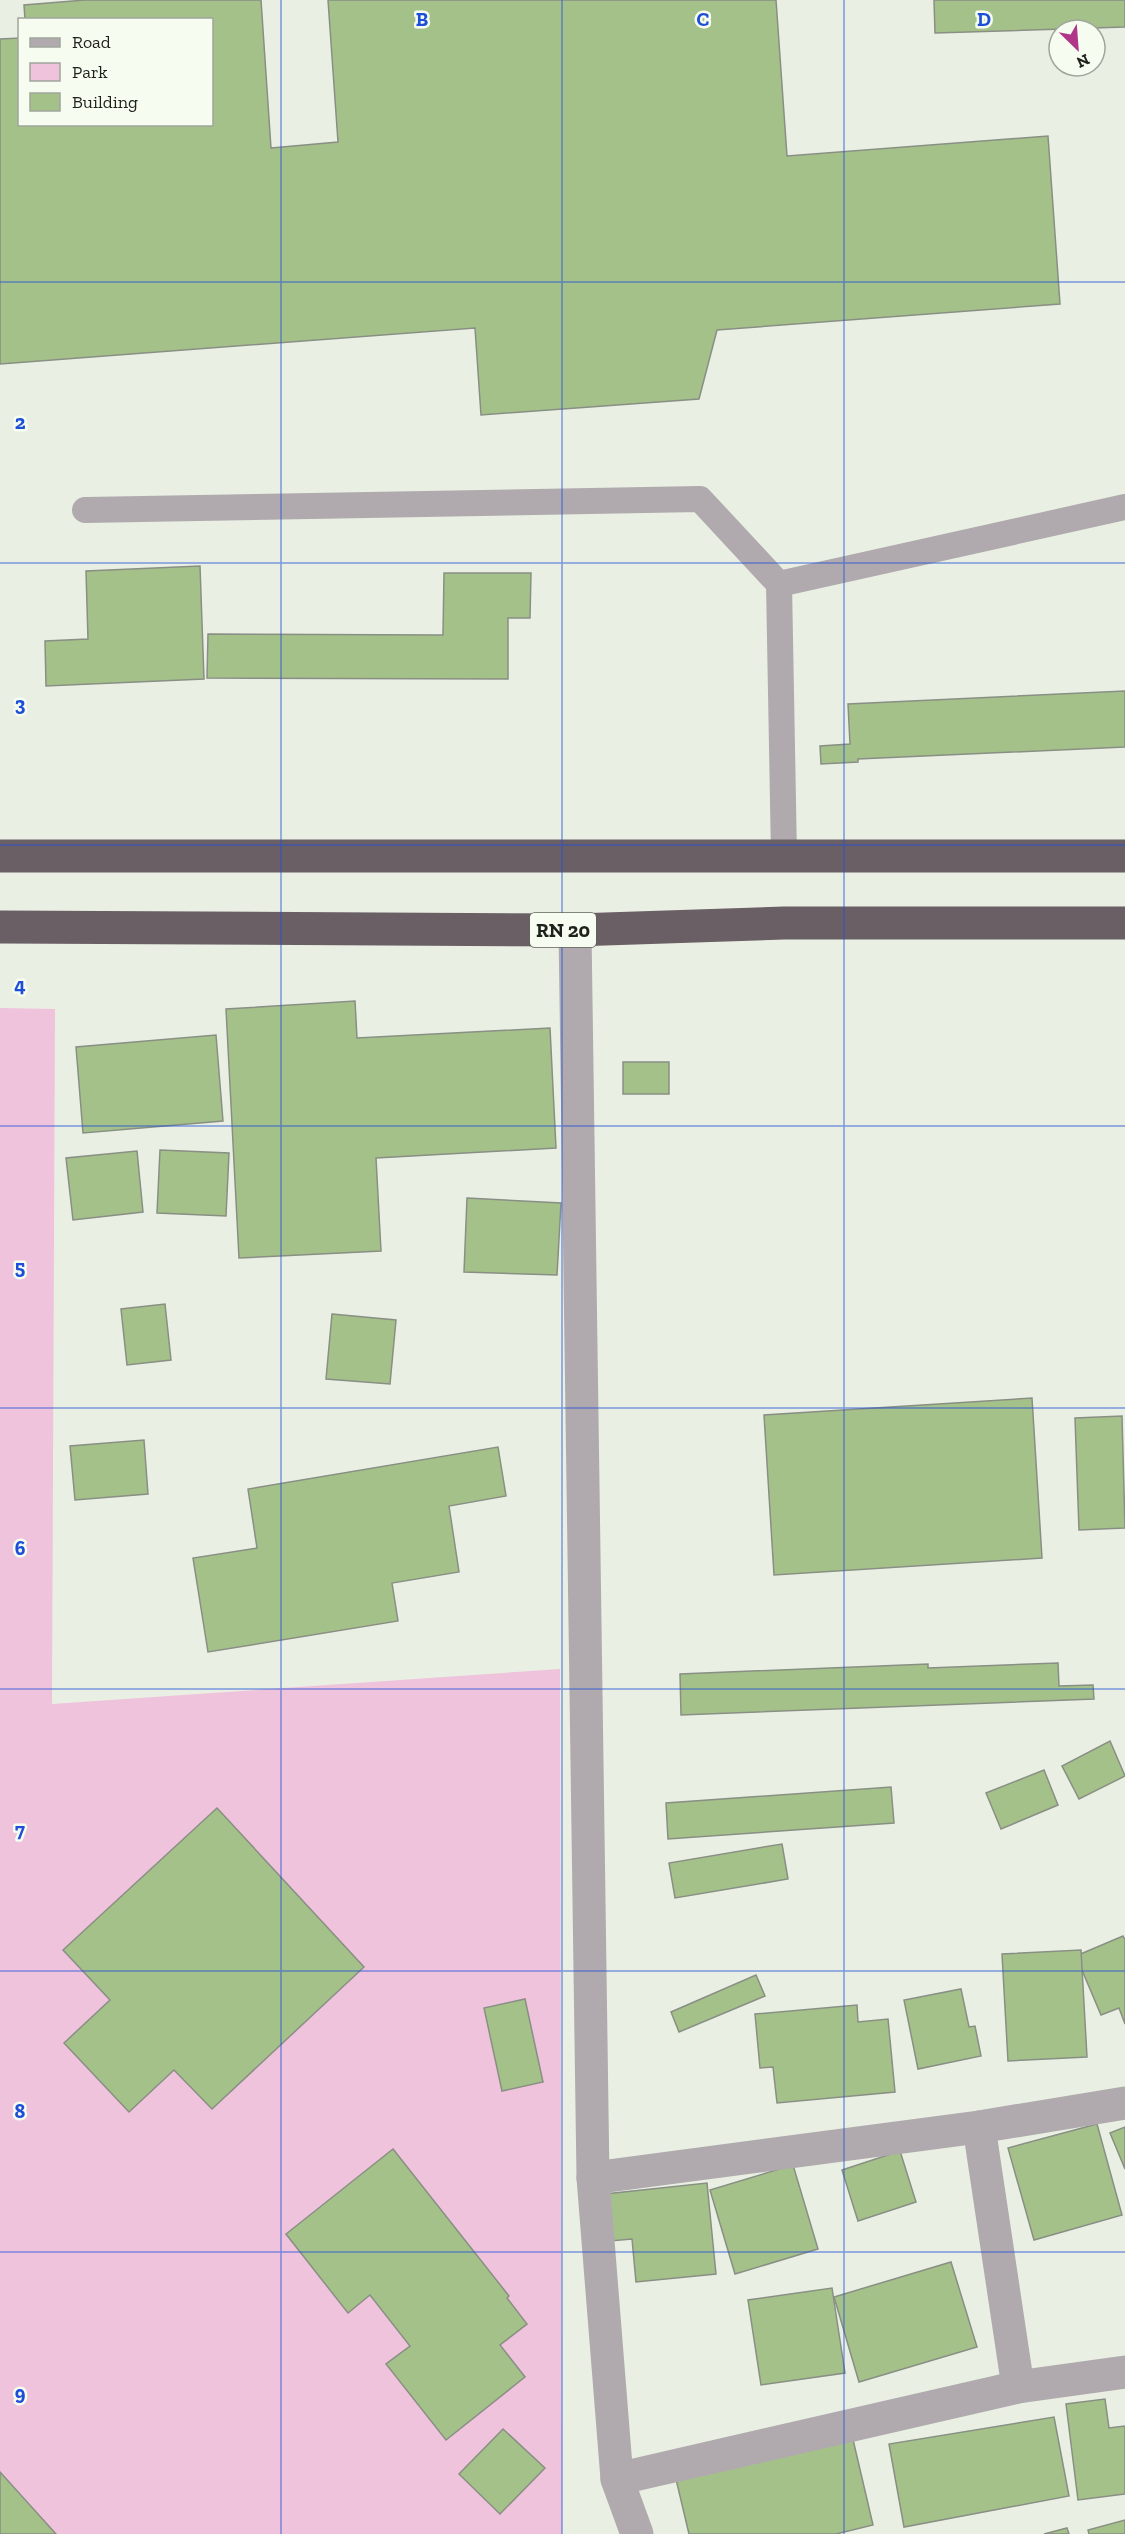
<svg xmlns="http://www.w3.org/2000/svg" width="1125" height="2534" viewBox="0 0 1125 2534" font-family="'Zilla Slab',serif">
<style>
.green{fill:#efc3dc}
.building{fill:#a5c18a;stroke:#898f84;stroke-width:1.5}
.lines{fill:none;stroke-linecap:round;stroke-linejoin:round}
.lane{stroke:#b0aaae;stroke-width:26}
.street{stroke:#b0aaae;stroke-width:33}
.highway{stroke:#6b5f66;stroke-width:33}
.grid{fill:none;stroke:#1d4ed8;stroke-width:1.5;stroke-opacity:0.55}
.labels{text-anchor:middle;stroke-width:5;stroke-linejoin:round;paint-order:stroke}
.shield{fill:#f6fdf0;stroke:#60635c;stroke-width:1.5}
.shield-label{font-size:20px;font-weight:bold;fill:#1f211d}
.grid-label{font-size:20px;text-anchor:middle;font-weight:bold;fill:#1d4ed8;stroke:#f6fdf0;stroke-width:5;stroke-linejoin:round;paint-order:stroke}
</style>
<rect width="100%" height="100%" fill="#e9f0e3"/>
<path class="green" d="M0,1008L55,1009L52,1704L560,1669L562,2534H0Z"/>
<g class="building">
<path d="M85,0H261L271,148L338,142L328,0H776L787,156L1048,136L1060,304L717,330L699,399L481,415L475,328L0,364V39L20,38V124H212V20H25L24,5Z"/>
<path d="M934,0H1125V27L935,33Z"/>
<path d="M200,566L204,679L46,686L45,641L88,639L86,571Z"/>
<path d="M444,573H531L530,618H508V679L207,678L208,634L443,635Z"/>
<path d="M1125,691V747L858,759V762L821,764L820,746L850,744L848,704Z"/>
<path d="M355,1001L357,1038L550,1028L556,1148L376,1158L381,1251L239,1258L226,1009Z"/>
<path d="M216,1035L223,1121L83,1133L76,1047Z"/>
<rect x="623" y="1062" width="46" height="32"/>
<path d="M160,1150L229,1153L226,1216L157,1213Z"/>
<path d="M137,1151L143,1212L73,1220L66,1158Z"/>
<path d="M467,1198L561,1203L557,1275L464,1272Z"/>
<path d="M165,1304L171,1360L127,1365L121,1309Z"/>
<path d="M332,1314L396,1320L390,1384L326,1379Z"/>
<path d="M1032,1398L1042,1558L774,1575L764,1415Z"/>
<path d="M1122,1416L1125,1528L1079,1530L1075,1418Z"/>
<path d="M144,1440L148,1494L75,1500L70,1446Z"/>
<path d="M498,1447L506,1496L449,1506L459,1572L392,1583L398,1621L208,1652L193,1558L257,1548L248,1489Z"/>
<path d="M1058,1663L1059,1686L1093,1685L1094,1699L681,1715L680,1674L928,1664V1668Z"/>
<path d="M1110,1741L1125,1776L1079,1799L1062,1766Z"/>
<path d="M1044,1770L1058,1805L1001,1829L986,1793Z"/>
<path d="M891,1787L894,1823L668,1839L666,1803Z"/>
<path d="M217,1808L364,1967L212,2109L174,2070L129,2112L64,2043L110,2000L63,1950Z"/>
<path d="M782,1844L788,1879L675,1898L669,1863Z"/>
<path d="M1123,1936L1125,1940V2024L1119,2008L1101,2015L1076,1956Z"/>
<path d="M1081,1950L1087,2057L1008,2061L1002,1954Z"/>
<path d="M756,1975L765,1996L679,2032L671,2012Z"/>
<path d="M961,1989L969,2027L975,2026L981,2056L918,2069L904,2000Z"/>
<path d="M525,1999L543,2082L502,2091L484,2008Z"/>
<path d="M857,2005L858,2022L888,2019L895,2092L777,2103L773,2067L760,2068L755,2014Z"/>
<path d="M1097,2124L1122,2215L1034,2240L1008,2148Z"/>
<path d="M1125,2127V2169L1110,2133Z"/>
<path d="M393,2149L509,2296L507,2298L527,2324L500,2345L525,2377L446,2440L386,2364L410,2346L370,2295L348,2313L286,2234Z"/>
<path d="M900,2151L916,2202L858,2221L842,2170Z"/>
<path d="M793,2165L818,2249L735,2274L710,2190Z"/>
<path d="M707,2183L716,2274L636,2282L632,2239L610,2241L605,2194Z"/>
<path d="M951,2262L977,2347L859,2382L834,2297Z"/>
<path d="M832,2288L845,2373L761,2385L748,2300Z"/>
<path d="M1105,2399L1109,2428L1125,2426V2494L1078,2500L1066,2404Z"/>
<path d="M1054,2417L1069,2496L904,2527L889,2444Z"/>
<path d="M503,2429L545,2468L500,2514L459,2474Z"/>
<path d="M851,2431L873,2525L836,2534H689L675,2475Z"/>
<path d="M0,2472L56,2534H0Z"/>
<path d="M1125,2520V2534H1089L1088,2530Z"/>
<path d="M1067,2528L1069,2534H1044Z"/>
</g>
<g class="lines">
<g class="lane">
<path d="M85,510L700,499L779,584"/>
<path d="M784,856L779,584L1125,507"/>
</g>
<g class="street">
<path d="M575,930L593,2178L617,2479L637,2534"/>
<path d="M979,2127L1018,2387"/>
<path d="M593,2178L979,2127L1125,2103"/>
<path d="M617,2479L1018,2387L1125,2372"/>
</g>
<g class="highway">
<path d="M0,856H1125"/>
<path d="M0,927L575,930L784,923H1125"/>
</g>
</g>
<path class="grid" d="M281,0V2534M562,0V2534M844,0V2534M0,282H1125M0,563H1125M0,845H1125M0,1126H1125M0,1408H1125M0,1689H1125M0,1971H1125M0,2252H1125"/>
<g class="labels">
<rect class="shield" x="530" y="913" width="66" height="34" rx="4.5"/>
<g class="shield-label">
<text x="563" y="937">RN 20</text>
</g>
</g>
<g class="grid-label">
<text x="422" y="26">B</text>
<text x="703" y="26">C</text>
<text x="984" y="26">D</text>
<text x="20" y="429">2</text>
<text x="20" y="711">3</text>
<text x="20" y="992">4</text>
<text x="20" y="1274">5</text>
<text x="20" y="1555">6</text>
<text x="20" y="1837">7</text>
<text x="20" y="2118">8</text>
<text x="20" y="2400">9</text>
</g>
<rect x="18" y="18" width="195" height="108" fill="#f6fdf0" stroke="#a0a59c" stroke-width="1.5"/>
<rect x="30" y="38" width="30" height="9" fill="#b0aaae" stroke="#a0a59c" stroke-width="1.5"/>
<text x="72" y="48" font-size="18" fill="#1f211d">Road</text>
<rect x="30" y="63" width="30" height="18" fill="#efc3dc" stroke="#a0a59c" stroke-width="1.5"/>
<text x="72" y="78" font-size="18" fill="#1f211d">Park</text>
<rect x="30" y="93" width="30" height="18" fill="#a5c18a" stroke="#a0a59c" stroke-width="1.5"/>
<text x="72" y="108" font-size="18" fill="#1f211d">Building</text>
<g transform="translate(1077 48) rotate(155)"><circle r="28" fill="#f6fdf0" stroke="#a0a59c" stroke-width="1.5"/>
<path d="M0-4.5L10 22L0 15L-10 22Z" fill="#b03689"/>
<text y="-9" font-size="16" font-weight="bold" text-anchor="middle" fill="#1f211d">N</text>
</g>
</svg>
